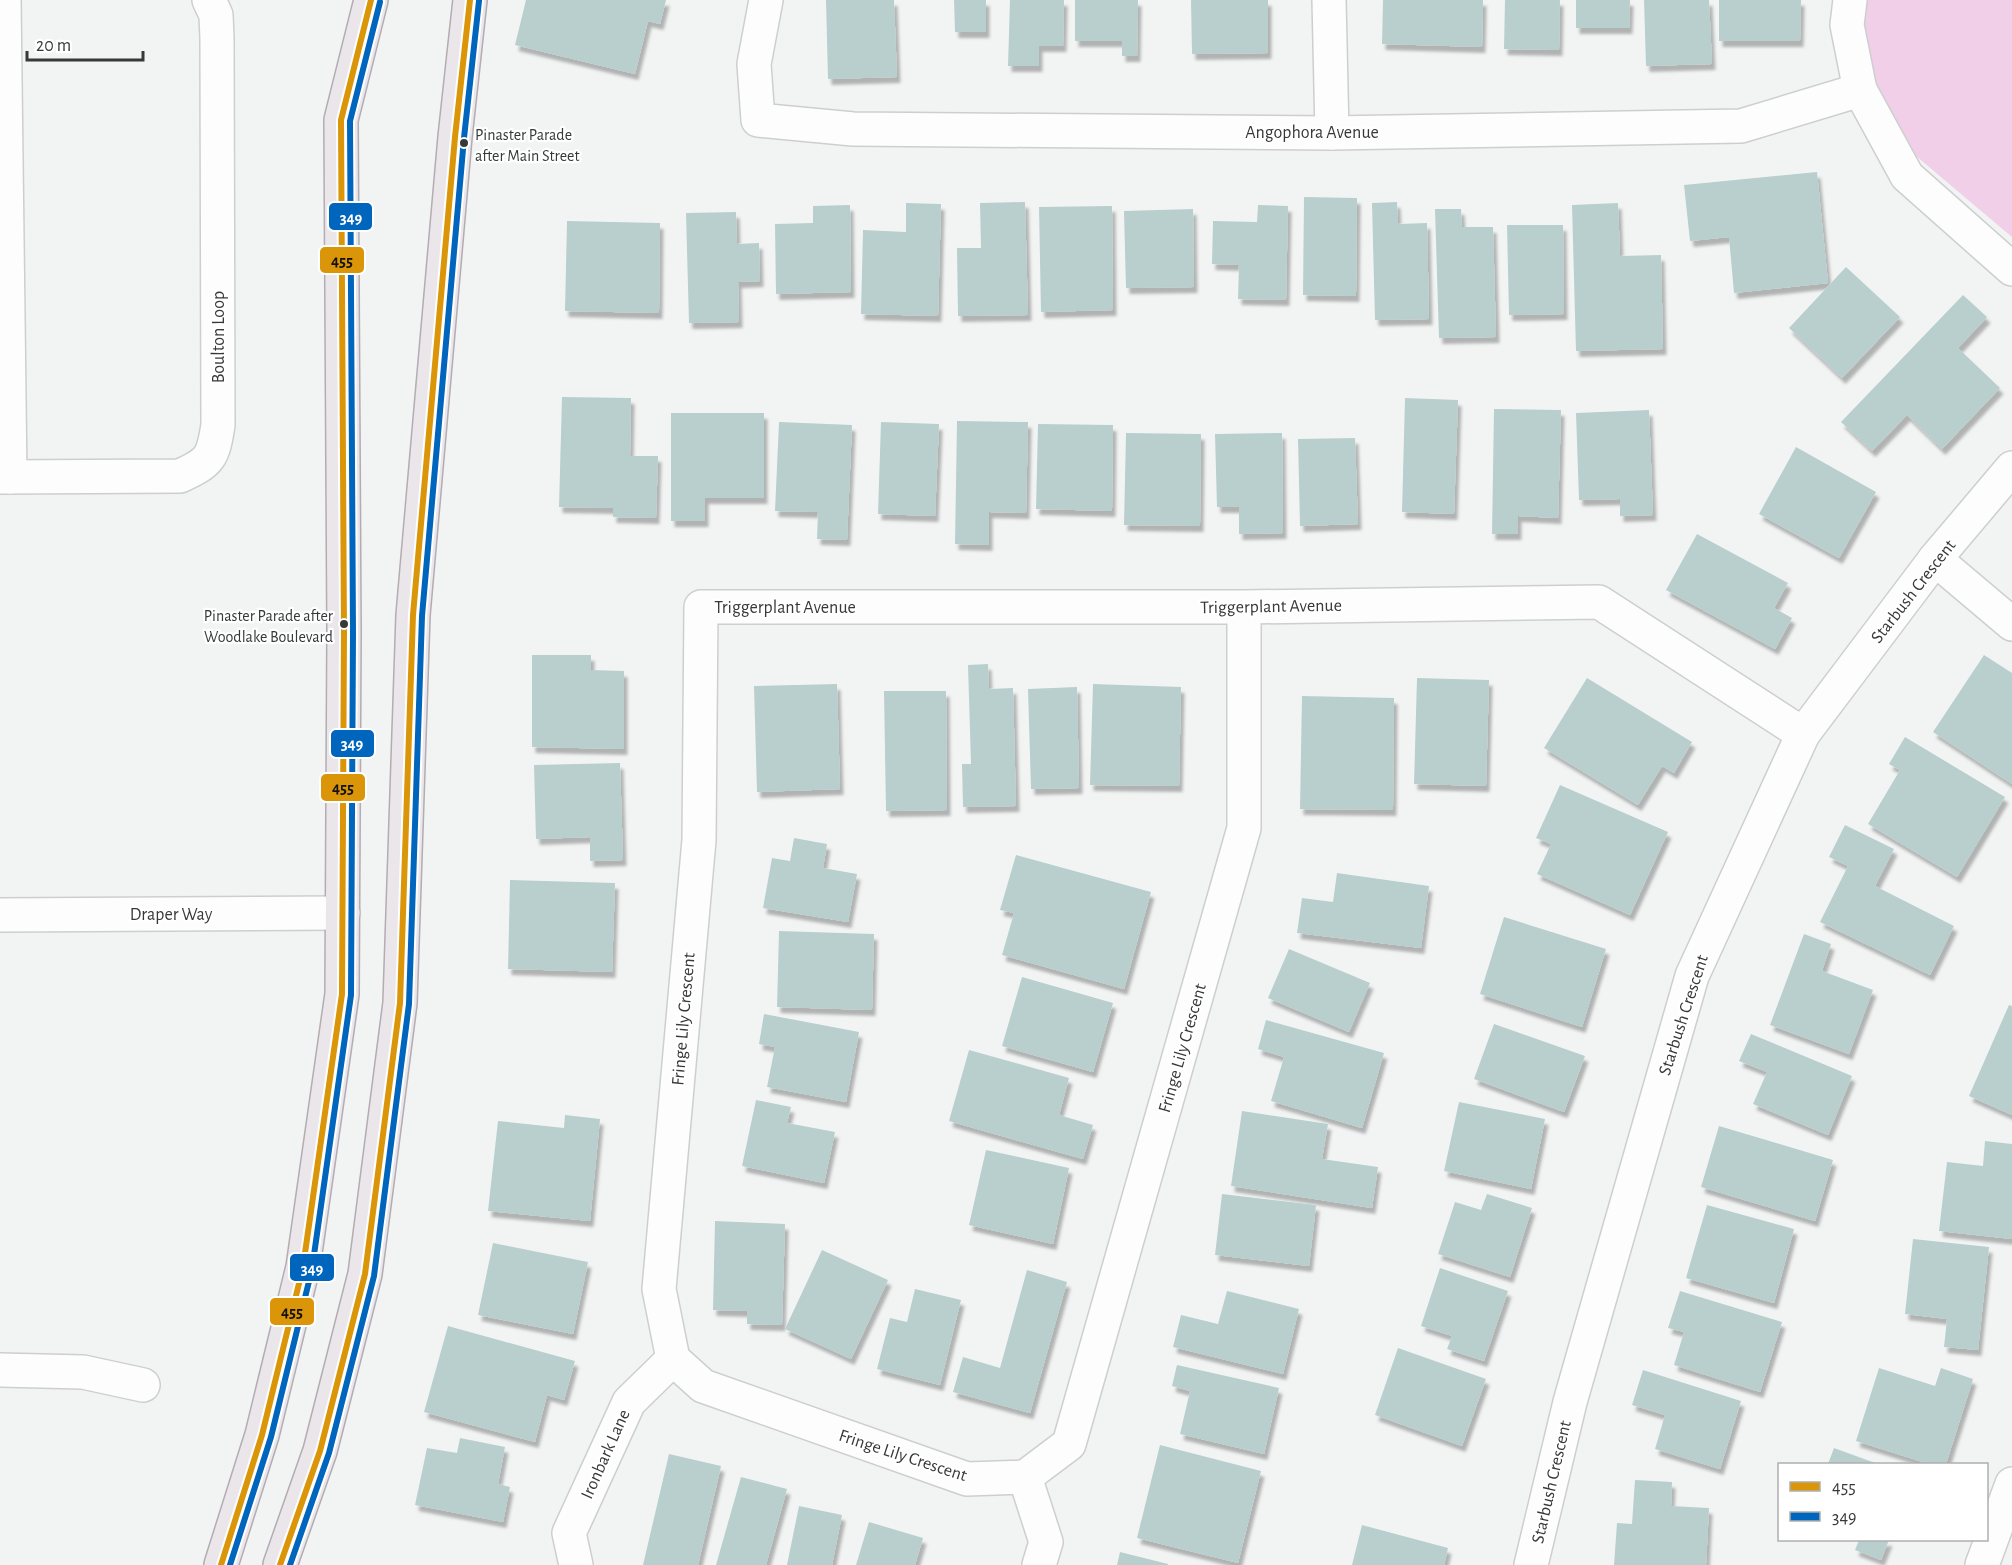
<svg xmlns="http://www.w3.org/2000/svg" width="2012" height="1565" viewBox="0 0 2012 1565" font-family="'Alegreya Sans',sans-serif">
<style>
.green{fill:#f1cfe8}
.building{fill:#b8cfce;filter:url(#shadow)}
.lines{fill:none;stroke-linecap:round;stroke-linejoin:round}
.minor-casing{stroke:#cdcfcf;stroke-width:36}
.major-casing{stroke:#b3acb3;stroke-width:36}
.minor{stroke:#fdfdfd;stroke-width:33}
.major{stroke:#ebe6ea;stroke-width:33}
.bus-1-casing{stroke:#fff;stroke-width:10}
.bus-2-casing{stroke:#fff;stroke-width:10}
.bus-1{stroke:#da9608;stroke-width:6}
.bus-2{stroke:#0065bd;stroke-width:6}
.bus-dot{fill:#373838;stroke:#fff;stroke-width:2}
.labels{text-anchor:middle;stroke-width:4.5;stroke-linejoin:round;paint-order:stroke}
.bus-label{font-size:16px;fill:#373838;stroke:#fff;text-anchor:start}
.street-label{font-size:18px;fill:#373838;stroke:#fff}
.line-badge{stroke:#fff;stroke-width:2}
.badge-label{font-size:16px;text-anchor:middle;font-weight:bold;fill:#fff}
.pale-badge-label{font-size:16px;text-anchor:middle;font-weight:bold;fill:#111}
</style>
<defs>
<filter id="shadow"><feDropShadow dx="3.5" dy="6" stdDeviation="1.5" flood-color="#0004"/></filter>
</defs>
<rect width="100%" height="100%" fill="#f2f4f4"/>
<path class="green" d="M1861,0H2012V237L1916,156L1873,78L1860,14Z"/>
<g class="building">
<path d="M526,0H666L660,24L648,21L635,74L515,45Z"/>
<path d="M826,0H894L897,77L828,79Z"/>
<path d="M954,0H986V32H955Z"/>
<path d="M1010,0H1064L1063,46H1039V66H1008Z"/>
<path d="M1075,0H1138L1137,56H1122V41H1075Z"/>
<path d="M1191,0H1268V53L1192,54Z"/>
<path d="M1383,0H1483L1482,47L1382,44Z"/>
<path d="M1505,0H1560L1559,50L1504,49Z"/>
<path d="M1576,0H1630L1629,28H1576Z"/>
<path d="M1644,0H1709L1712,64L1646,66Z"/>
<path d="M1719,0H1801L1800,41H1719Z"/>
<path d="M1817,172L1828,283L1734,293L1729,237L1690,241L1684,185Z"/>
<path d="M1304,197L1357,198L1356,296L1303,295Z"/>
<path d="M1025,202L1028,315L958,316L957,248H981L980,203Z"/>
<path d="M1397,202L1398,224L1427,223L1429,319L1375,320L1372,203Z"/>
<path d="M906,203L941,204L938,316L861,314L863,230L906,232Z"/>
<path d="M1618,203L1620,256L1661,255L1663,349L1576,351L1572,205Z"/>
<path d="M850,205L851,292L776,294L775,224L813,223V206Z"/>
<path d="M1258,205L1288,206L1286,300L1238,299L1239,265L1212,264L1213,221L1257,222Z"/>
<path d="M1112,206L1113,310L1041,312L1039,207Z"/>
<path d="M1193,209L1194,287L1126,288L1124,211Z"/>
<path d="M1435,209H1461L1462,227H1493L1496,337L1439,338Z"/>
<path d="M736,212L737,244L759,243L760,281L738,282L739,322L689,323L686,213Z"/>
<path d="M567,221L660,223L659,313L565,311Z"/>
<path d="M1507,225H1563L1564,314L1509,315Z"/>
<path d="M1846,267L1900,317L1842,378L1789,328Z"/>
<path d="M1963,295L1987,317L1958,348L2000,388L1942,449L1907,415L1872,451L1841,422Z"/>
<path d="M562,397L631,398L630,456H658L656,518L613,517V508L559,507Z"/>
<path d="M1405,398L1458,400L1454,514L1402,512Z"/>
<path d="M1494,409L1561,410L1558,518L1518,516V534H1492Z"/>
<path d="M1649,410L1653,515L1620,516V499L1579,500L1576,413Z"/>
<path d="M671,413H764V498H705V521H671Z"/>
<path d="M957,421L1028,422L1026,513L989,512V545L955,544Z"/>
<path d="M779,422L852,425L847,540L817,539L818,512L775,511Z"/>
<path d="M881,422L939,424L935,516L878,514Z"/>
<path d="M1038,424L1113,425L1112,511L1036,509Z"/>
<path d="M1126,433L1201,434L1200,526L1124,525Z"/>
<path d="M1282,433L1283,533L1239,534V507H1217L1215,434Z"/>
<path d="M1355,438L1358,524L1300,526L1298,439Z"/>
<path d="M1796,447L1876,492L1839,558L1759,514Z"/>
<path d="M1697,534L1788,583L1774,608L1792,618L1775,649L1666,590Z"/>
<path d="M532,655H591V670L624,671V749L532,747Z"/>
<path d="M1984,655L2012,673V784L1933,732Z"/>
<path d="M988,664L989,689L1013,688L1016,806L963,807L962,764H971L968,665Z"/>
<path d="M1417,678L1489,680L1486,786L1414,784Z"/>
<path d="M1587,678L1692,742L1674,773L1662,766L1638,805L1544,748Z"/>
<path d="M837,684L840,789L757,792L754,686Z"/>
<path d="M1093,684L1181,687L1179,786L1090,785Z"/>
<path d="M1077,687L1079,788L1031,789L1028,689Z"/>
<path d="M884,691H946L947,810L886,811Z"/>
<path d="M1302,696L1394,698L1393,810L1300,809Z"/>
<path d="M1905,737L2005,797L1957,877L1868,824L1900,770L1889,764Z"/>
<path d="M620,763L623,860L590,861V837L536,839L534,765Z"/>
<path d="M1560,785L1668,832L1630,915L1537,874L1551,844L1536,838Z"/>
<path d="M1845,825L1894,849L1875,886L1954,926L1930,975L1820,922L1848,866L1829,857Z"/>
<path d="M794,838L827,844L823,868L857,874L848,922L763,908L772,858L790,861Z"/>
<path d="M1016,855L1151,892L1124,989L1002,955L1014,913L1000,910Z"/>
<path d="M1337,873L1429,886L1421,948L1297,933L1302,898L1333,902Z"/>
<path d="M510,880L615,883L612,972L508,969Z"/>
<path d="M1504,917L1606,949L1582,1027L1480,994Z"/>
<path d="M779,931L874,934L872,1010L777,1007Z"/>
<path d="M1804,934L1831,944L1822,971L1873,990L1849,1054L1770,1025Z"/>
<path d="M1289,949L1370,983L1349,1032L1268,998Z"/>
<path d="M1022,977L1113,1003L1093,1072L1002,1046Z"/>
<path d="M2009,1005L2012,1006V1115L1969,1096Z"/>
<path d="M764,1014L859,1032L846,1102L767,1087L775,1047L759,1044Z"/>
<path d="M1266,1020L1384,1053L1362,1128L1271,1101L1284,1057L1258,1049Z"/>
<path d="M1494,1024L1585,1056L1564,1112L1474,1079Z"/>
<path d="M1751,1034L1852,1076L1828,1135L1753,1104L1767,1072L1739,1061Z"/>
<path d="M969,1050L1069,1078L1059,1115L1093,1125L1083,1159L949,1121Z"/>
<path d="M756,1100L791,1107L787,1123L835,1132L824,1183L742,1166Z"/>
<path d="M1459,1102L1545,1119L1531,1189L1444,1171Z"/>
<path d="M1242,1111L1328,1124L1322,1159L1378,1167L1372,1208L1231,1186Z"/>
<path d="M565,1115L600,1119L590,1221L488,1211L498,1121L564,1128Z"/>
<path d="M1719,1126L1833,1160L1815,1221L1701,1187Z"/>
<path d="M1985,1141L2012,1144V1239L1939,1231L1947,1162L1983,1166Z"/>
<path d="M986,1150L1069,1168L1053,1244L969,1225Z"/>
<path d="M1222,1194L1316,1205L1309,1266L1215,1255Z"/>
<path d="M1487,1194L1532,1208L1510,1277L1438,1254L1455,1202L1481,1210Z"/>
<path d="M1707,1205L1794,1229L1774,1303L1686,1278Z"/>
<path d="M715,1221L785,1224L782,1325L747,1324V1311L713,1310Z"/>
<path d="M1913,1239L1989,1247L1978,1350L1944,1347L1947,1319L1905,1314Z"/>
<path d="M493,1243L588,1262L573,1334L478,1315Z"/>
<path d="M822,1250L888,1280L851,1359L785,1329Z"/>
<path d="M1440,1268L1508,1291L1484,1361L1447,1349L1452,1336L1421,1326Z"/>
<path d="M1027,1270L1067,1282L1030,1413L953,1392L963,1357L1000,1368Z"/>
<path d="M915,1289L961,1300L940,1385L877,1369L890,1318L907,1322Z"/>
<path d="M1227,1291L1299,1309L1283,1374L1173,1347L1181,1315L1218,1324Z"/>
<path d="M1680,1291L1782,1322L1760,1392L1674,1365L1684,1332L1668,1328Z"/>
<path d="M448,1326L575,1361L564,1400L547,1395L535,1442L424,1412Z"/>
<path d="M1398,1348L1486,1379L1462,1446L1375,1415Z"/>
<path d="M1177,1365L1279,1388L1264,1454L1180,1434L1190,1391L1172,1386Z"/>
<path d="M1879,1368L1935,1386L1941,1368L1973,1379L1946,1464H1929L1856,1441Z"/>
<path d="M1643,1370L1741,1401L1720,1469L1655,1449L1665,1415L1632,1405Z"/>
<path d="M460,1438L505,1447L498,1484L510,1487L503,1522L415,1505L427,1448L457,1453Z"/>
<path d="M1160,1445L1261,1471L1238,1563L1137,1538Z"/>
<path d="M1834,1448L1878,1464H1828Z"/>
<path d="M669,1454L721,1466L698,1565H643Z"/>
<path d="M741,1477L787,1489L766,1565H716Z"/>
<path d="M1635,1480L1672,1482L1671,1506L1709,1508L1706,1565H1614L1617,1523L1632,1524Z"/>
<path d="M799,1506L842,1515L832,1565H787Z"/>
<path d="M869,1522L923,1538L915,1565H856Z"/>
<path d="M1362,1525L1448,1548L1444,1565H1352Z"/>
<path d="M1859,1540H1889L1881,1560L1855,1550Z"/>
<path d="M1120,1552L1168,1564V1565H1117Z"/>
</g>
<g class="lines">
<g class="minor-casing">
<g id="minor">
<path d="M4,0L10,477"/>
<path d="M766,0L754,64L758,120L853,129L1332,133L1741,126L1860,90"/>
<path d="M1329,0L1332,133"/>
<path d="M1850,0L1847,25L1860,90L1907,176L2012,269"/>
<path d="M0,477L180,476C211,462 213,457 218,425L217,39L216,15L209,0"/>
<path d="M1935,559L2012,624"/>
<path d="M1244,607V828L1069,1444L1025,1477L967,1479L703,1386L673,1359L659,1289L699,840L701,607H1244L1599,602L1803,734"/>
<path d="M0,915L343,913"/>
<path d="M0,1370L83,1372L143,1385"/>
<path d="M1025,1477L1046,1542L1039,1565"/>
<path d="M576,1565L569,1533L629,1402L673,1359"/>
<path d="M1531,1565L1570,1402L1692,976L1803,734L1935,559L2012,468"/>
<path d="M1982,1565L2012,1484"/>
</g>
</g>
<g class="major-casing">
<g id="major">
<path d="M221,1565L262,1435L303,1267L342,994L344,633L341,120L371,0"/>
<path d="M280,1565L320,1451L365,1274L400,1003L413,615L455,137L470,0"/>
</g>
</g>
<use href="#minor" class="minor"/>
<use href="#major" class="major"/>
<g class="bus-1-casing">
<g id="bus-1">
<path d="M221,1565L262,1435L303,1267L342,994L344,633L341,120L371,0"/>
<path d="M280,1565L320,1451L365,1274L400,1003L413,615L455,137L470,0"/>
</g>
</g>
<g class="bus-2-casing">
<g id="bus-2">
<path d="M230,1565L271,1437L312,1269L351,995L353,633L350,121L380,2"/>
<path d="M290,1565L329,1453L374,1276L409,1004L422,616L464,138L479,1"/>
</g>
</g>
<use href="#bus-1" class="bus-1"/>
<use href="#bus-2" class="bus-2"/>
</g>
<g class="bus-dot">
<circle cx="464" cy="143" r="5"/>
<circle cx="344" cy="624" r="5"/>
</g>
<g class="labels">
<g class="bus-label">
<text x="475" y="140">Pinaster Parade<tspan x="475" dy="21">after Main Street</tspan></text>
<text x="333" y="621" text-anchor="end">Pinaster Parade after<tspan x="333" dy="21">Woodlake Boulevard</tspan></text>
</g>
<g class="street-label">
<text x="1312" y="138">Angophora Avenue</text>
<text transform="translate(218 337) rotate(-90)" y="6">Boulton Loop</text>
<text transform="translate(1913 591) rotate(-52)" y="6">Starbush Crescent</text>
<text transform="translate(1271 606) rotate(-1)" y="6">Triggerplant Avenue</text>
<text x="785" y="613">Triggerplant Avenue</text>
<text x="171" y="920">Draper Way</text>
<text transform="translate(1683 1015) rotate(-72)" y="6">Starbush Crescent</text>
<text transform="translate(683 1019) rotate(-85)" y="6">Fringe Lily Crescent</text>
<text transform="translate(1182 1048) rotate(-74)" y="6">Fringe Lily Crescent</text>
<text transform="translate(605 1454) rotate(-66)" y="6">Ironbark Lane</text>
<text transform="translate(903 1455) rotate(18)" y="6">Fringe Lily Crescent</text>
<text transform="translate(1551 1482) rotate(-77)" y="6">Starbush Crescent</text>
</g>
</g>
<g class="line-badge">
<rect x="328" y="202" width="45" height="29" rx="6" fill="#0065bd"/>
<rect x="319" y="246" width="46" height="28" rx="6" fill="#da9608"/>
<rect x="330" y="729" width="45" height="29" rx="6" fill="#0065bd"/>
<rect x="320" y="773" width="46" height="29" rx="6" fill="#da9608"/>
<rect x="289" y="1253" width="46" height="29" rx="6" fill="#0065bd"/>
<rect x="269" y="1297" width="46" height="29" rx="6" fill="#da9608"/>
</g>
<g class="badge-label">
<text x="351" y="223">349</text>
<text x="352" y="749">349</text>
<text x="312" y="1274">349</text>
</g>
<g class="pale-badge-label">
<text x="342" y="266">455</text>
<text x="343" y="793">455</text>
<text x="292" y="1317">455</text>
</g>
<rect x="1778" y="1463" width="210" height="78" fill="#ffffff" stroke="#afafaf" stroke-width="1.5"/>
<rect x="1790" y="1482" width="30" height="9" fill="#da9608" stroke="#afafaf" stroke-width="1.5"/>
<text x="1832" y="1493" font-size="18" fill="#373838">455</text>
<rect x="1790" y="1512" width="30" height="9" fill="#0065bd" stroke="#afafaf" stroke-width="1.5"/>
<text x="1832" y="1523" font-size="18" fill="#373838">349</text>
<path d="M27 51v9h116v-9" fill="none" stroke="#373838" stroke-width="3"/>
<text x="36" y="51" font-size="18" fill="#373838" stroke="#ffffff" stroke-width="4.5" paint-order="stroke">20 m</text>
</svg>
